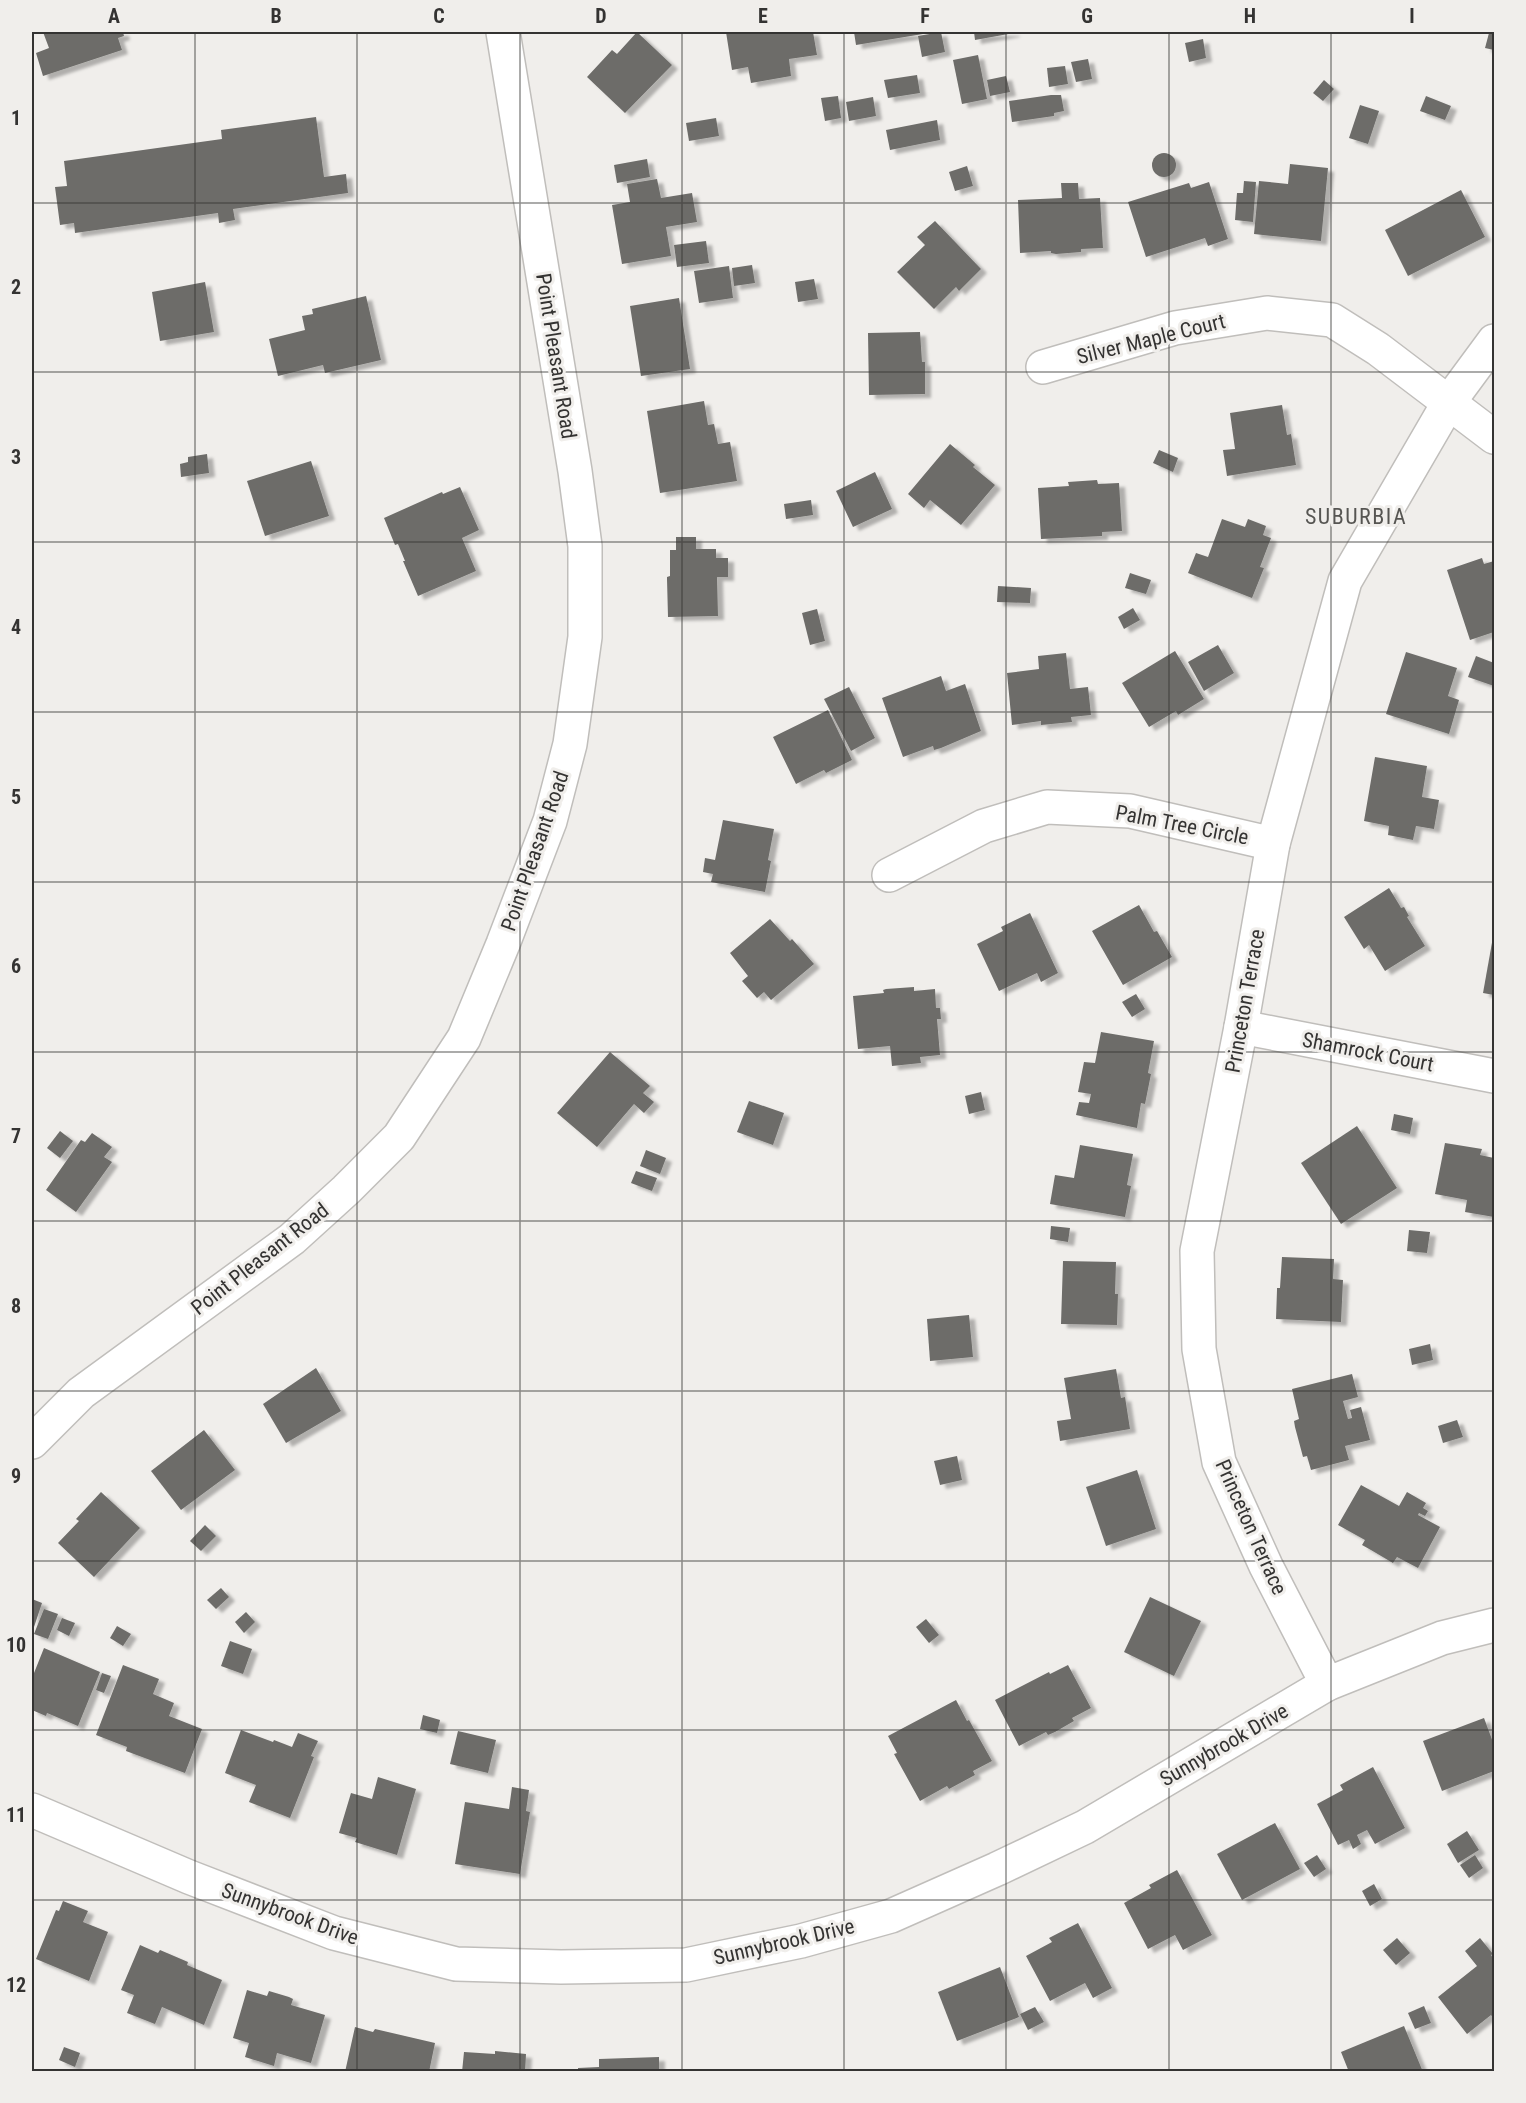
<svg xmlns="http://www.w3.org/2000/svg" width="1526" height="2103" viewBox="0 0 1526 2103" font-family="'Roboto Condensed',sans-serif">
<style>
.building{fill:#6d6c69;filter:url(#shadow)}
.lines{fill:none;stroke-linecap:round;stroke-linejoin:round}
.minor-casing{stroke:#c0bebb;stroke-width:36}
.minor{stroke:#fff;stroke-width:33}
.grid{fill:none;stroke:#343332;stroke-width:1.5;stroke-opacity:0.55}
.labels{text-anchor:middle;stroke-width:6;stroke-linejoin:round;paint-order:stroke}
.street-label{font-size:21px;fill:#343332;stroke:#f0eeeb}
.neighbourhood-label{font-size:22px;letter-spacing:1.5px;fill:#565552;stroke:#f0eeeb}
.neatline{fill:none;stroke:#343332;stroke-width:2}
.grid-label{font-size:20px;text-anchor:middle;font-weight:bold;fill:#343332}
</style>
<defs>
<filter id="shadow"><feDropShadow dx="6" dy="4" stdDeviation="1.5" flood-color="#0004"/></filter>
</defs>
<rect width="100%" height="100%" fill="#f0eeeb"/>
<g class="building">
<path d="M43,32H123L124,36L118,38L122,50L43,76L36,53L49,48Z"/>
<path d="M637,32L672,65L625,113L587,77L612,50L617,54Z"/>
<path d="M726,32H813L817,55L789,59L791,76L751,83L748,67L732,70Z"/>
<path d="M854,32H923V34L856,45Z"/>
<path d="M941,32L945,52L922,57L918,36Z"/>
<path d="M974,32H1014V33L975,40Z"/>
<path d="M1489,33L1494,34V50L1485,48Z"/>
<path d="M1203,39L1206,58L1189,62L1185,43Z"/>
<path d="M978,55L987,99L962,104L953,60Z"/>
<path d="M1088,59L1092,79L1076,82L1071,62Z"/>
<path d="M1065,66L1068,84L1049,87L1047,68Z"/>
<path d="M917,75L920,93L888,98L884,80Z"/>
<path d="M1006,76L1010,92L990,96L987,80Z"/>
<path d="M1324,80L1334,89L1323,101L1313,93Z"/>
<path d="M1051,95H1061L1064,111L1054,113V116L1012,122L1009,101Z"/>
<path d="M838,96L841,118L825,121L821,98Z"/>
<path d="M1426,96L1451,106L1445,120L1420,111Z"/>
<path d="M873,97L876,116L849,121L846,102Z"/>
<path d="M1360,105L1379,111L1368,144L1349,138Z"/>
<path d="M316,117L324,177L346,174L348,193L233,209L235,220L219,223L218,213L75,233L74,223L60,225L55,187L67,186L64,161L222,139L221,130Z"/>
<path d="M716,118L719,136L689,141L686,123Z"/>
<path d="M937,120L940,140L890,150L886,130Z"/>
<circle cx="1164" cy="165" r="12"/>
<path d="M647,159L650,177L617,183L614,165Z"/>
<path d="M1290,164L1328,168L1321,241L1254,234L1259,181L1288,184Z"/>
<path d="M967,166L973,186L955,191L949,172Z"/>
<path d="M657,179L661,198L692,193L697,222L666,227L671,256L622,264L612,205L630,202L627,184Z"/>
<path d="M1244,181L1256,182L1253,222L1235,220L1237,193H1243Z"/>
<path d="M1209,182L1228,239L1208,246L1205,238L1146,257L1128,202L1189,183L1191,188Z"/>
<path d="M1061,183H1078L1079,199L1100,198L1103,248L1081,249V252L1056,254L1051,253V251L1020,253L1018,200L1062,198Z"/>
<path d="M1461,190L1485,237L1408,276L1385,230Z"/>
<path d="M935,221L981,269L959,291L956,287L934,309L897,272L925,245L917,237Z"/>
<path d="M706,241L709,263L677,267L674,245Z"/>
<path d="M752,265L755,283L734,286L732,268Z"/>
<path d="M729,266L733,298L699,303L694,271Z"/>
<path d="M814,279L818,299L798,302L795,282Z"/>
<path d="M205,282L214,332L160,341L152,292Z"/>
<path d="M366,296L381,360L325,373L323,365L278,376L269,339L305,330L302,316L313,314L312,309Z"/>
<path d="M679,298L690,369L641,376L630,306Z"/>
<path d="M920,332L922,362H925V394L869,395L868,333Z"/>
<path d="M704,401L708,425L714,424L718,444L730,442L737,481L660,493L647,411Z"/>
<path d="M1282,405L1287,435L1291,434L1296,465L1227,476L1223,450L1235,449L1230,413Z"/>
<path d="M950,444L975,465L973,467L995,485L961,525L930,500L924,508L908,494Z"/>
<path d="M1159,450L1178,458L1173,472L1153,463Z"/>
<path d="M207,454L209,473L181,477L180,464L188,462V457Z"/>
<path d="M311,461L329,516L265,536L247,481Z"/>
<path d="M875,472L892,509L853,527L836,491Z"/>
<path d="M1097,480L1098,484L1119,483L1122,531L1102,532V536L1041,539L1038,488L1069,486L1068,482Z"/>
<path d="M460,487L479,530L462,538L476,571L418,596L403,561H405L398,544L395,545L384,518L442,492L443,494Z"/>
<path d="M811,500L813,515L786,519L784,504Z"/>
<path d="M1222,519L1245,527L1248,519L1266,526L1263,535L1271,538L1260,567L1264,568L1252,598L1188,573L1196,553L1208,557Z"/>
<path d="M676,537H696V549H716V558H728V577H717L718,616L668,617L667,579V577L670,576V550H676Z"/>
<path d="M1482,558L1484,564L1494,561V632L1470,640L1447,570Z"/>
<path d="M1130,573L1151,580L1146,594L1125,588Z"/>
<path d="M998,586L1031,588L1030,603L997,602Z"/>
<path d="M1133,608L1140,620L1124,629L1118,617Z"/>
<path d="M817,609L825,641L810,645L802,613Z"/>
<path d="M1218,645L1234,673L1204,691L1188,662Z"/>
<path d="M1175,651L1204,699L1178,715L1176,711L1149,727L1122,683Z"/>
<path d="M1406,652L1457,668L1448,696L1459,700L1449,734L1386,714Z"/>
<path d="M1066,653L1070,689L1088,687L1091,715L1071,717L1072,722L1041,725V721L1012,725L1007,673L1039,669L1038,656Z"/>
<path d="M1476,656L1494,663V686L1468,677Z"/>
<path d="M941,676L946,691L965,684L981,731L941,748L934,750L933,746L903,757L882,698Z"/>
<path d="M849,687L875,738L851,751L824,699Z"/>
<path d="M828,710L852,760L826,773L824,770L796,784L773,737Z"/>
<path d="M1375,757L1427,766L1422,797L1439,800L1434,829L1416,826L1413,840L1388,835L1389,826L1364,821Z"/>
<path d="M723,820L774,829L768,860L771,861L765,892L711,882L713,874L703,872L705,858L715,860Z"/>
<path d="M1389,888L1400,906L1401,908L1404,907L1409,916L1407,917L1425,946L1385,971L1369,945L1364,949L1344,917Z"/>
<path d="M1139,905L1154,932L1157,931L1172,957L1123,985L1092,931Z"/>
<path d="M1030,913L1058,973L1041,982L1037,973L999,991L977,944L1003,931L1001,927Z"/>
<path d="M770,919L790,941L792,939L814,964L771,1000L764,992L757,998L742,981L748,976L730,953Z"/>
<path d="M1493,937H1494V995L1483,993Z"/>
<path d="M914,987V991L935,989L936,1008H940L941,1019H937L940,1055L920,1057L921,1063L892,1066L890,1046L858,1049L853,996L884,993L883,990L886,989Z"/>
<path d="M1136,994L1145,1009L1132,1017L1122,1002Z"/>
<path d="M1101,1032L1154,1041L1148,1073L1151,1074L1145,1104L1141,1103L1137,1128L1076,1115L1079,1102L1089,1103L1091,1094L1078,1092L1084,1062L1095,1063Z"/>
<path d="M610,1052L650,1086L643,1093L654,1102L644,1113L634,1104L597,1147L557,1113Z"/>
<path d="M981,1092L985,1110L969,1114L965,1096Z"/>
<path d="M749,1101L784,1113L773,1145L737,1132Z"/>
<path d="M1394,1114L1413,1118L1410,1134L1391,1130Z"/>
<path d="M1357,1126L1397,1188L1341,1224L1301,1163Z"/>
<path d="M60,1131L73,1141L60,1158L47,1148Z"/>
<path d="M92,1133L112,1147L104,1157L112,1162L76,1212L46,1190L81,1140L85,1142Z"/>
<path d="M1445,1143L1482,1149L1480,1155L1494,1158V1217L1465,1212L1467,1200L1435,1194Z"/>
<path d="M1080,1145L1133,1154L1127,1185L1131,1186L1125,1217L1050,1204L1055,1175L1074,1178Z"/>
<path d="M646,1150L666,1158L660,1174L640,1166Z"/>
<path d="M636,1171L657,1178L652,1191L631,1183Z"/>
<path d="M1051,1226L1070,1228L1068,1242L1050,1239Z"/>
<path d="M1409,1230L1430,1232L1427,1253L1407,1251Z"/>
<path d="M1282,1257L1334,1259L1333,1279L1343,1280L1341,1322L1276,1319L1277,1290V1288H1280Z"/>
<path d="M1063,1261L1116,1262L1115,1294H1118L1117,1325L1061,1324Z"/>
<path d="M969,1315L973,1357L930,1361L927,1319Z"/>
<path d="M1430,1344L1433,1360L1412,1365L1409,1349Z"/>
<path d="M316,1368L341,1411L286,1443L263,1404Z"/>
<path d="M1116,1369L1121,1398L1125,1397L1130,1429L1060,1441L1057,1421L1071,1419L1064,1378Z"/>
<path d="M1352,1374L1358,1397L1343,1401L1348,1419L1352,1418L1350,1410L1361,1407L1370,1440L1345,1446L1349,1460L1311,1470L1307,1456L1303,1457L1295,1427L1294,1421L1299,1419L1292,1389Z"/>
<path d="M1457,1420L1463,1437L1443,1443L1438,1426Z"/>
<path d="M204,1430L235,1470L181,1510L151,1471Z"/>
<path d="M957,1456L962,1480L940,1485L934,1461Z"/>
<path d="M1137,1470L1156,1529L1106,1546L1086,1487Z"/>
<path d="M1361,1485L1399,1506L1407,1492L1426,1503L1423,1508L1428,1511L1425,1516L1419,1513L1418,1515L1440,1527L1418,1568L1397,1557L1393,1563L1371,1550L1362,1545L1365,1540L1338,1525Z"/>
<path d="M101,1492L140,1528L94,1577L58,1543L79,1521L76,1519Z"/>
<path d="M205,1525L216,1536L201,1551L190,1541Z"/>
<path d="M221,1588L229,1597L216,1609L207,1600Z"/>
<path d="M1150,1597L1201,1621L1174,1676L1124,1652Z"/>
<path d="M32,1599L42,1603L32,1633Z"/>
<path d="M44,1609L58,1614L48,1639L34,1634Z"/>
<path d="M246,1612L255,1622L244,1633L235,1622Z"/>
<path d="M62,1618L75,1623L69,1636L57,1630Z"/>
<path d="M926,1619L939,1635L929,1643L916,1627Z"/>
<path d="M117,1626L131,1634L123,1646L110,1638Z"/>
<path d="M230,1641L252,1649L243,1674L221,1666Z"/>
<path d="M44,1648L100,1672L78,1726L47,1713L46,1716L32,1710V1678Z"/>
<path d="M123,1665L159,1679L153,1694L174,1703L169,1716L202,1729L185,1773L126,1751L127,1747L96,1735Z"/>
<path d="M1068,1665L1091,1708L1072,1718L1074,1721L1055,1732L1048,1735L1046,1732L1019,1746L995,1700L1049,1672L1050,1674Z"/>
<path d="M102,1673L111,1676L104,1693L96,1690Z"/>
<path d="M956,1700L967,1721L969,1720L992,1761L973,1771L975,1775L949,1789L947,1786L920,1801L894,1754L897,1753L888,1736Z"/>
<path d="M423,1715L440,1720L437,1733L420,1729Z"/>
<path d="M1484,1718L1494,1745V1771L1442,1791L1423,1741Z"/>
<path d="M241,1730L273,1742L274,1740L292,1747L298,1733L318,1741L311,1756L314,1757L290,1818L249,1802L256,1785L225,1773Z"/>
<path d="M458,1731L496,1740L488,1773L450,1764Z"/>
<path d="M1373,1767L1405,1828L1375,1844L1367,1830L1357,1835L1361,1844L1353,1849L1349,1840L1338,1845L1317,1804L1343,1790L1340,1785Z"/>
<path d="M378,1777L416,1789L397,1855L355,1842L357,1838L339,1833L351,1793L372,1799Z"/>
<path d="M512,1787L529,1790L526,1811L530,1812L520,1874L455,1864L465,1802L509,1809Z"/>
<path d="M1275,1823L1300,1869L1242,1900L1217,1854Z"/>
<path d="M1467,1831L1479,1850L1458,1863L1447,1844Z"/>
<path d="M1317,1855L1326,1869L1314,1877L1304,1863Z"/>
<path d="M1475,1855L1483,1868L1469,1878L1460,1865Z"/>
<path d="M1177,1870L1212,1935L1183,1950L1175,1935L1148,1949L1124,1903L1151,1888L1149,1885Z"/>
<path d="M1374,1884L1382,1899L1370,1906L1362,1891Z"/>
<path d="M63,1901L88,1911L83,1922L108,1932L89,1981L36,1959L56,1910L59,1911Z"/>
<path d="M1078,1923L1112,1988L1093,1998L1085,1983L1050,2001L1026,1956L1052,1942L1049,1938Z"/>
<path d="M1397,1938L1410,1953L1396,1965L1383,1950Z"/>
<path d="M1480,1938L1493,1954L1491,1955L1494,1960V2019L1491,2015L1467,2034L1438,1997L1477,1966L1465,1951Z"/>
<path d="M140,1945L158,1953L160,1950L188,1962L187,1965L222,1980L204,2025L162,2007L155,2024L127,2013L134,1995L121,1990Z"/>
<path d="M1000,1967L1019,2017L957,2041L938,1992Z"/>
<path d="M247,1990L267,1996L269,1991L289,1997L293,1999L291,2005L325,2015L311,2063L277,2053L274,2066L245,2057L249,2043L233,2038Z"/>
<path d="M1424,2006L1431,2023L1415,2029L1408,2013Z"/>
<path d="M1035,2007L1044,2022L1028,2030L1020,2014Z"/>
<path d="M1404,2026L1423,2072H1349L1341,2052Z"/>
<path d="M355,2027L373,2032L375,2029L435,2043L429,2072H345Z"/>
<path d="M64,2047L80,2053L75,2067L59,2060Z"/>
<path d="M495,2051L526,2054L525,2072H462L464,2052L495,2054Z"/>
<path d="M659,2057V2072H578V2068L599,2067V2059Z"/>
</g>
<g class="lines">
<g class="minor-casing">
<g id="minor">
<path d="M1043,367L1175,328L1267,313L1332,320L1378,349L1494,437"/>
<path d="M889,875L984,826L1047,807L1130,811L1273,844"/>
<path d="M1241,1027L1494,1076"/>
<path d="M32,1442L81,1393L292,1239L346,1190L399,1137L464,1038L503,944L550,821L570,744L585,637V546L575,471L503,32"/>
<path d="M1327,1684L1266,1566L1219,1462L1199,1349L1197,1251L1241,1027L1273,844L1345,581L1449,402L1494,341"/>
<path d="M32,1810L189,1877L334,1933L456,1964L561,1967L686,1965L801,1941L891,1916L997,1869L1085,1827L1327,1684L1442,1638L1494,1625"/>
</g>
</g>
<use href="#minor" class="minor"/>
</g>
<path class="grid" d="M195,32V2072M357,32V2072M520,32V2072M682,32V2072M844,32V2072M1006,32V2072M1169,32V2072M1331,32V2072M32,203H1494M32,372H1494M32,542H1494M32,712H1494M32,882H1494M32,1052H1494M32,1221H1494M32,1391H1494M32,1561H1494M32,1730H1494M32,1900H1494"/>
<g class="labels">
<g class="street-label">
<text transform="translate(1151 339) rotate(-14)" y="7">Silver Maple Court</text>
<text transform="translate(556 356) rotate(81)" y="7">Point Pleasant Road</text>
<text transform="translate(1182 825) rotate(11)" y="7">Palm Tree Circle</text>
<text transform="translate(535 851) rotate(-71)" y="7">Point Pleasant Road</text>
<text transform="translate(1245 1001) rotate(-80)" y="7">Princeton Terrace</text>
<text transform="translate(1368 1052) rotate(11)" y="7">Shamrock Court</text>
<text transform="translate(260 1259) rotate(-38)" y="7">Point Pleasant Road</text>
<text transform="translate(1251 1527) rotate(66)" y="7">Princeton Terrace</text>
<text transform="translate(1224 1745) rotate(-30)" y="7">Sunnybrook Drive</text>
<text transform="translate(290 1914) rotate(20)" y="7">Sunnybrook Drive</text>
<text transform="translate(784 1942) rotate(-13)" y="7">Sunnybrook Drive</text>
</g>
<g class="neighbourhood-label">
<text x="1356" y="524">SUBURBIA</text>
</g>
</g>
<rect width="1526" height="2103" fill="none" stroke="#f0eeeb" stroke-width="66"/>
<rect x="33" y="33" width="1460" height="2037" class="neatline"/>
<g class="grid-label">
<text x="114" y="23">A</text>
<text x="276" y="23">B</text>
<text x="439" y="23">C</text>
<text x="601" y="23">D</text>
<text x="763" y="23">E</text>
<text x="925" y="23">F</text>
<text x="1087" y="23">G</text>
<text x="1250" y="23">H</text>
<text x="1412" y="23">I</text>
<text x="16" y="125">1</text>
<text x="16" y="294">2</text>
<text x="16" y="464">3</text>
<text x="16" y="634">4</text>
<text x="16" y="804">5</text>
<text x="16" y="973">6</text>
<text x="16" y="1143">7</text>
<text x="16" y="1313">8</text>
<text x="16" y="1483">9</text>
<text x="16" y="1652">10</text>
<text x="16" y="1822">11</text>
<text x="16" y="1992">12</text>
</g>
</svg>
